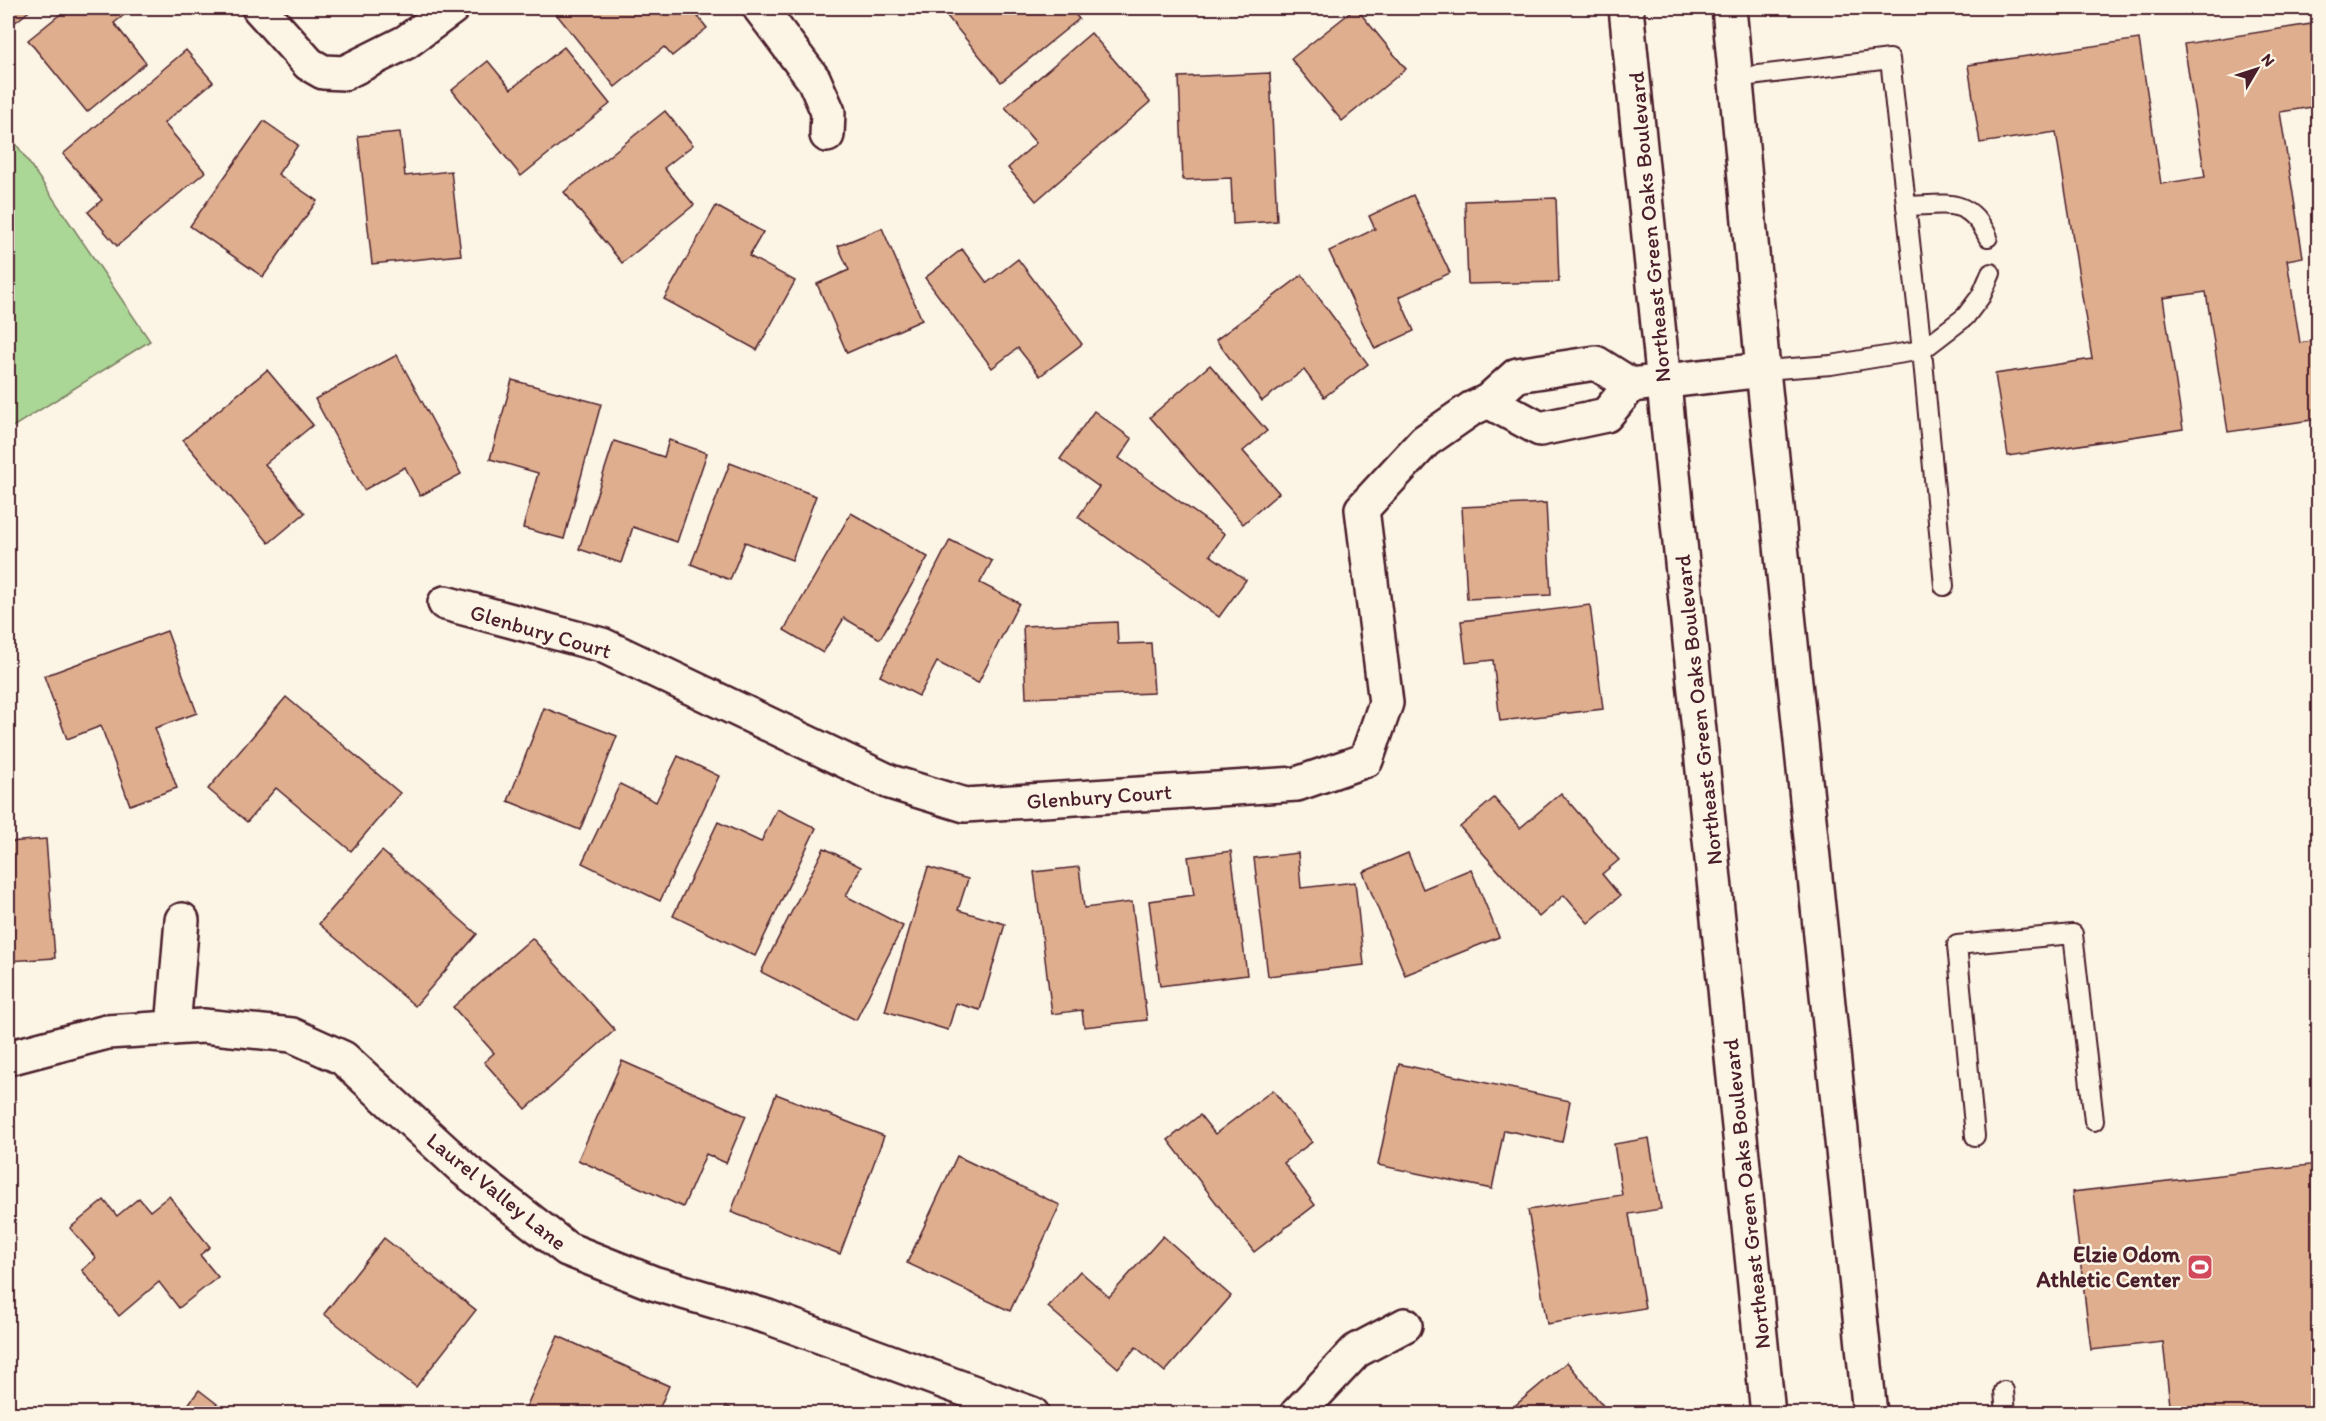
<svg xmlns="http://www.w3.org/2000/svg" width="2326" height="1421" viewBox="0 0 2326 1421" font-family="Itim,sans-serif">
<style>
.green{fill:#aad796;stroke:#7a7b60;stroke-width:1.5}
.building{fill:#deae8f;stroke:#4a1f2b;stroke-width:1.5}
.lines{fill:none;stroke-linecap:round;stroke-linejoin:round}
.service-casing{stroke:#4a1f2b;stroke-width:22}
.minor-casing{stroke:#4a1f2b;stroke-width:38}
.secondary-casing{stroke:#4a1f2b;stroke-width:38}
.service{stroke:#fcf5e5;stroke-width:18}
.minor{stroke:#fcf5e5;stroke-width:33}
.secondary{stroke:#fcf5e5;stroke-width:33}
.labels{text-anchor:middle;stroke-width:5;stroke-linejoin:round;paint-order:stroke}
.street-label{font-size:22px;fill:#4a1f2b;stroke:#fcf5e5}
.poi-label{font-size:22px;font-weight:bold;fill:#4a1f2b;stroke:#fcf5e5;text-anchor:end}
</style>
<rect width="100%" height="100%" fill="#fcf5e5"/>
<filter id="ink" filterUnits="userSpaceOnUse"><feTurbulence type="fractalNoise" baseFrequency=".0167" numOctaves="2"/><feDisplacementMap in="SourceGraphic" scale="12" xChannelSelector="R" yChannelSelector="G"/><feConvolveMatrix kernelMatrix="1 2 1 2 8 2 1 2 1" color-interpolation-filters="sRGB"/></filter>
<g filter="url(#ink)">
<path class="green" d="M8,132L150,341L8,430Z"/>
<g class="building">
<path d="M8,8H33L8,28Z"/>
<path d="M68,8H133L114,23L146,63L87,112L28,40Z"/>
<path d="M556,8H691L707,28L672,56L664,47L615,87L553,10Z"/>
<path d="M945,8H1070L1079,19L1001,82L942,10Z"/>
<path d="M1356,8L1406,69L1342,121L1291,59Z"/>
<path d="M1476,8H1496L1493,14Z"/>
<path d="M2318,23V106L2280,112L2303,257L2287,260L2300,343L2318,340V419L2228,432L2206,292L2163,298L2183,429L2008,456L1995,374L2092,359L2056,132L1980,143L1968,65L2139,39L2161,184L2205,177L2184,44Z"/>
<path d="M1091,33L1150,102L1036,201L1008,168L1036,143L1005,107Z"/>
<path d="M564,47L610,104L521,176L452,90L488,61L511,89Z"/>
<path d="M186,50L213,82L164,123L205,172L117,246L88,212L102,200L63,154Z"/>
<path d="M1270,73L1277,221L1233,224L1231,178L1183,180L1179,77Z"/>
<path d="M665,111L693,145L664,168L694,205L622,263L564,192Z"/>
<path d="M264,121L298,145L278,174L317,201L263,277L190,226Z"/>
<path d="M400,132L405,176L451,171L461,255L372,264L358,136Z"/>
<path d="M1413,195L1450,273L1399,297L1414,331L1375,349L1329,251L1375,229L1369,216Z"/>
<path d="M1556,198L1559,282L1468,284L1465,201Z"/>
<path d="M716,206L763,232L749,256L795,281L757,350L664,299Z"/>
<path d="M882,228L922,320L847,353L817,284L849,270L838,246Z"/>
<path d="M962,249L987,283L1018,259L1082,344L1040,376L1018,348L992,368L925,278Z"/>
<path d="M1302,275L1368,364L1324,397L1304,370L1262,401L1216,340Z"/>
<path d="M397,355L461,474L420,496L405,467L364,490L315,399Z"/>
<path d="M1210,365L1267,431L1243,451L1279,493L1243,524L1150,417Z"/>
<path d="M267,370L313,425L265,464L305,513L269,543L183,440Z"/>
<path d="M512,380L601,404L564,539L523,528L538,473L490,459Z"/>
<path d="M1094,411L1132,439L1119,458L1225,534L1210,555L1246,580L1219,617L1078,517L1099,487L1060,459Z"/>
<path d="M669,440L707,453L677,542L633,527L621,563L579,549L614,441L664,457Z"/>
<path d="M730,463L816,496L792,560L745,542L730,580L691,564Z"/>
<path d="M1546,503L1551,595L1467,599L1462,507Z"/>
<path d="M851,513L928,557L880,639L844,618L823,653L784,630Z"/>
<path d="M950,540L992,561L980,583L1019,603L978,683L937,662L919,696L880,676Z"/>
<path d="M1590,605L1603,709L1500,721L1493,660L1466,663L1461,621Z"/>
<path d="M1117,622L1118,644L1151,643L1154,693L1026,698L1023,626Z"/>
<path d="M167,631L197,713L155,728L177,788L130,805L101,726L67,739L44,676Z"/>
<path d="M286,697L400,793L351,851L276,788L247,822L208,789Z"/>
<path d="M544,708L617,736L580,830L508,801Z"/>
<path d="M678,756L719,776L660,901L582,863L620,784L656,802Z"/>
<path d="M1561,793L1619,860L1602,874L1620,896L1588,923L1564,895L1539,917L1460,827L1494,798L1520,828Z"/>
<path d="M777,809L816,828L755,956L673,916L718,822L761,842Z"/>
<path d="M46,839L55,958L8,961V842Z"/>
<path d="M824,848L861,867L846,896L903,926L856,1020L761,972Z"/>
<path d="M382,851L477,934L415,1006L319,924Z"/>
<path d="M1231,851L1247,975L1160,986L1149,901L1194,895L1188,857Z"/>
<path d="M1298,853L1301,888L1355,882L1364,965L1268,976L1254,858Z"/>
<path d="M1408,853L1423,889L1471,869L1499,937L1405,975L1363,872Z"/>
<path d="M928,867L968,879L958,910L1005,924L980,1010L956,1003L948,1030L885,1011Z"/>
<path d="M1079,867L1084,908L1132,902L1147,1020L1084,1027L1082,1010L1052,1014L1034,872Z"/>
<path d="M532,938L615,1030L526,1109L484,1062L494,1053L453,1007Z"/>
<path d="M622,1061L746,1116L726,1163L706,1154L683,1207L578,1160Z"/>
<path d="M1399,1064L1570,1101L1562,1142L1504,1130L1492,1189L1378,1165Z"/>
<path d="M1273,1090L1312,1142L1284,1163L1315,1205L1254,1252L1168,1140L1200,1115L1215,1134Z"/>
<path d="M776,1094L884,1136L840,1254L731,1212Z"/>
<path d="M1649,1138L1661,1209L1629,1214L1645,1308L1547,1324L1528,1210L1622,1195L1614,1144Z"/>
<path d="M957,1156L1060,1205L1010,1311L907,1263Z"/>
<path d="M2318,1164V1414H2171L2163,1342L2091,1350L2072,1192Z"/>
<path d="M169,1196L210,1247L200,1255L218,1277L179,1308L159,1282L119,1316L82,1270L96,1258L70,1228L104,1200L117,1216L139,1198L150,1211Z"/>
<path d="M1163,1236L1231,1296L1165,1372L1136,1347L1118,1368L1048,1307L1080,1271L1109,1297Z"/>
<path d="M384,1238L476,1310L416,1387L324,1314Z"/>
<path d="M558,1336L669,1386L657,1414H523Z"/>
<path d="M1567,1362L1610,1414H1505Z"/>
<path d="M199,1390L230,1414H181Z"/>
<path d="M726,1406L743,1414H723Z"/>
</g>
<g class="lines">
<g class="service-casing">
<g id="service">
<path d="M1734,78L1890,59L1922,350L1944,586"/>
<path d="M1906,206C1947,205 1968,196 1988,237"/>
<path d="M1763,370L1831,365L1922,350L1965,317L1981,296L1991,273"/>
<path d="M1975,1136L1957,945L2073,934L2094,1121"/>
<path d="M2004,1391L2006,1414"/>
</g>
</g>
<g class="minor-casing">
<g id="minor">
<path d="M259,8L309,64L323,72L344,73L406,42L452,8"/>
<path d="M760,8L814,80L828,112L827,135"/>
<path d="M1488,401L1540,429L1606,415L1631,385"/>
<path d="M445,603L602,645L890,782L965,805L1297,784L1366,760L1386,703L1362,509L1425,441L1471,409L1488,401L1517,375L1596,363L1631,385L1763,370"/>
<path d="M173,1028L182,920"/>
<path d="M8,1058L107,1032L203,1026L292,1035L343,1058L465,1170L567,1249L653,1283L768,1317L1032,1414"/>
<path d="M1297,1414L1356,1351L1405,1325"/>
</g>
</g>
<g class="secondary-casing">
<g id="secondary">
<path d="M1626,8L1768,1414"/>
<path d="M1729,8L1763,370L1870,1414"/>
</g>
</g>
<use href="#service" class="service"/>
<use href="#minor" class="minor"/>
<use href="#secondary" class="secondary"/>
</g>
</g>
<defs>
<g id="stadium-square" transform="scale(1.35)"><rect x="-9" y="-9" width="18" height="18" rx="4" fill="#d1495b" stroke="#fcf5e5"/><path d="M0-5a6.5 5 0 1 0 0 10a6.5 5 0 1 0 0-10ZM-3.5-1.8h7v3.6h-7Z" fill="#fff"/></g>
</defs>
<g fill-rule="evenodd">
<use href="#stadium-square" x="2200" y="1267"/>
</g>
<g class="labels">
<g class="street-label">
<text transform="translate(1649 227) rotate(-95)" y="8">Northeast Green Oaks Boulevard</text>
<text transform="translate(541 631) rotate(16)" y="8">Glenbury Court</text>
<text transform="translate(1698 710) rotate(-96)" y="8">Northeast Green Oaks Boulevard</text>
<text transform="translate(1099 796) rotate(-4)" y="8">Glenbury Court</text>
<text transform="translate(497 1191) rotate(39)" y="8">Laurel Valley Lane</text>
<text transform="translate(1746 1194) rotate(-96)" y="8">Northeast Green Oaks Boulevard</text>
</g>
<g class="poi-label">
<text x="2180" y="1262">Elzie Odom<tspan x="2180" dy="25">Athletic Center</tspan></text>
</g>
</g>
<rect width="2326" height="1421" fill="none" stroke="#fcf5e5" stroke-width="30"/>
<rect x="15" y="15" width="2296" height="1391" fill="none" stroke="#4a1f2b" stroke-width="2" filter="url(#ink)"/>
<g transform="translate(2257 69) rotate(51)" stroke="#fcf5e5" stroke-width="4.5" paint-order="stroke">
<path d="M0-4.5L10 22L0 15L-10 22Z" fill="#4a1f2b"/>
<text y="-9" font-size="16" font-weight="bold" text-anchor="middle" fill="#4a1f2b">N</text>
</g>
</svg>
